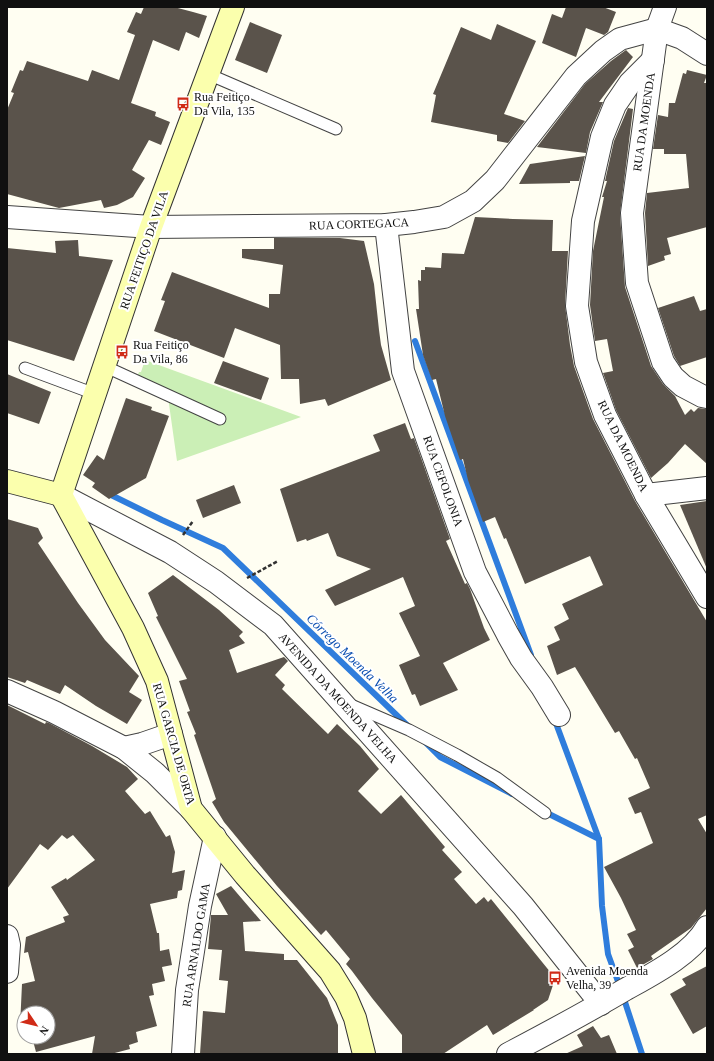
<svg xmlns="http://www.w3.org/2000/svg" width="714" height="1061" viewBox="0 0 714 1061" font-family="Georgia,serif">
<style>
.green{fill:#cbefb6}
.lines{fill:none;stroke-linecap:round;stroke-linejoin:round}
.stream{stroke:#2f7ddc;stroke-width:6}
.building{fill:#5a534b}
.lane-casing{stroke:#434343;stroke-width:13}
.street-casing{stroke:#434343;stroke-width:24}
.secondary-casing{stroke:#323232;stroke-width:24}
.path{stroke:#323232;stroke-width:2.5;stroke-dasharray:4 2;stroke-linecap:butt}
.lane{stroke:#fff;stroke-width:11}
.street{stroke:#fff;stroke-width:22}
.secondary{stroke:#fbffad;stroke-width:22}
.labels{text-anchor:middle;stroke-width:4;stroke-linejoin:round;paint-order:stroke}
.poi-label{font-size:12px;fill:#101010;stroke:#fff;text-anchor:start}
.street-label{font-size:12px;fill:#101010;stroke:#fff}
.water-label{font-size:13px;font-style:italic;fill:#0a4eb0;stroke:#fff}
</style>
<rect width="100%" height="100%" fill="#fffef2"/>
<path class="green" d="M145,360L301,417L177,461L168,397L134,385L139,372H141Z"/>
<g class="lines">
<g class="stream">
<path d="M415,341L531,655"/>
<path d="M107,493L162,520L223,548L409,727"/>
<path d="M554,718L599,839"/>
<path d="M425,742L440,757L512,794"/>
<path d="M543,811L599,839L602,906L608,954L620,987"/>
<path d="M623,996L642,1054"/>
</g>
</g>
<g class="building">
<path d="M144,7H174L193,12L207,16L199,38L186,32L179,51L153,40L131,103L156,112L155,116L170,122L161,145L149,140L132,170L145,178L133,197L117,205L104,208L101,200L59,208L7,194V110L14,93L11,92L20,70L23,71L27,61L88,81L92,70L119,80L135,35L127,32L136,12L141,14Z"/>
<path d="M566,7H603L616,12L608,32L604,35L586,28L576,57L542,43L552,14L562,18Z"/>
<path d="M250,22L282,35L267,73L235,60Z"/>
<path d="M497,24L536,41L504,114L525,121L508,143L497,141V135L431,122L436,95L433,94L461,27L491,40Z"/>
<path d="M626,50L633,57L599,102H603L590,132L586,153L537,147L585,84L611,61Z"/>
<path d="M687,70L707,75L704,83H707V227L667,238L671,254L664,256L665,260L648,266L645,213L647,193L689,188L686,154H664V149H653L658,115L668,117L669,103H675L683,73L686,74Z"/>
<path d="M628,108L633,109L620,214L625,287L651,366L663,384L675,396L685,415L691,409L694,412L698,408L707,409V464L685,444L668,463L651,478L616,410L603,373L613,371L607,339L595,341L590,305L593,251L604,197H602L607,181H605L614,141Z"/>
<path d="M585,156L579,181H570V183L519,184L530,164Z"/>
<path d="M475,217L513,219L553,220L552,251H568L565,305L570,345L574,366L593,419L635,501L707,622V815L698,819L707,834V908L691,928L651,956L653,959L637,968L628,950L634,947L627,934L636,930L621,898L604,867L653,843L641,812L635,814L628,798L650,788L637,758L635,759L619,731L615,733L575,667L557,675L547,646L560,640L554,627L569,619L562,604L603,585L590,556L525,584L506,538L504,539L495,517L483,522L468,480L463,459L460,460L445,416L436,379L432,380L423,355L416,309H419L418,280L421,281V270H425V267L441,268L442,253L464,254Z"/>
<path d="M274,238H340L364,241L374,284L379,330L381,345L391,380L328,406L325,399L300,404L299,379H281L280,345L235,328L224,358L154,331L165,301L161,300L172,272L269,308V294H280L283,265L242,258V249H274Z"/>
<path d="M78,240L79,256L113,260L74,361L7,340V248L56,253L55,241Z"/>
<path d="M694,296L700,311L707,309V357L680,366L674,356L658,308Z"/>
<path d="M223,361L269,378L261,400L214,383Z"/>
<path d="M7,374L51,392L39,424L7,413Z"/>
<path d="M126,398L152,407L151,410L169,416L146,478L109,499L92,487L95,483L83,475L97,455L104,460Z"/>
<path d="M405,423L411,439L414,438L450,539L446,541L465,584L467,583L470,589L484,628L490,640L443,663L458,690L420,706L415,694L412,695L399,665L420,656L399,613L415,606L403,577L335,606L325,590L371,569L337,556L328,533L307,541L306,539L297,542L280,489L380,451L373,435Z"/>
<path d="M234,485L241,503L203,518L196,500Z"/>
<path d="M707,501V569L680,505Z"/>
<path d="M7,519L38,528L43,538L38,543L78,603L105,640L139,676L129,692L142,700L127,724L96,706L65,685L60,694L27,680L25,683L7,677Z"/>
<path d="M173,575L219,610L243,632L239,636L245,643L229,650L237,673L284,657L288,661L275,675L285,685L282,689L328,734L337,724L360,746L379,769L358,791L381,814L401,795L445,847L442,850L462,872L454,879L476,904L484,897L488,902L491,899L551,973L554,982L548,1000L533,1010H534L493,1035L487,1025L443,1054H402V1035L372,998L352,971L346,964L350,959L326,930L321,935L277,886L224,822L212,802L216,799L194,735L196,734L187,712L190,711L179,681L187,679L156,617L158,616L148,593Z"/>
<path d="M7,705L45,724L46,722L49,723L92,746L127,767L138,779L125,791L145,814L150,811L166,837L170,835L175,852L172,873L185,870L182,890L178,891L177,898L150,904L157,933H159L160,951L169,949L172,965L162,967L165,981L152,984L154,995L149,996L157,1026L136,1032L138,1042L129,1045L130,1049L111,1054H92L95,1036L36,1052L32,1037H48V1013H24V1026L20,1027L22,984L35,981L28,952L24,953L26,937L65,922L63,917L69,915L51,887L66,878L67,880L95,860L73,835L67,839L62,835L48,850L40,844L7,889Z"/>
<path d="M231,886L261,921L243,922L245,951L284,954V960H297L327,998L338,1025V1054H200L203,1011L225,1013L228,981L219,980L222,950L208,949L211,915H228L216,894Z"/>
<path d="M707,966V1026L693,1034L670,994L686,985L682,979Z"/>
<path d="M593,1026L601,1038L609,1035L617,1054H565L583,1046L577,1035Z"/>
</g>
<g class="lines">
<g class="lane-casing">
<g id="lane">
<path d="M208,74L336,129"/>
<path d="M104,366L220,419"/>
<path d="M25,368L95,394"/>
<path d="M351,705L409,730L457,755L497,778L545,813"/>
</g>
</g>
<g class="street-casing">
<g id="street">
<path d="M665,7L657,29L632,213L637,283L663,362L673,377L683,386L702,396L707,397"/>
<path d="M657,29L682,38L707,54"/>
<path d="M653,60L630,83L615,105L602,137L583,221L577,306L586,362L605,415L646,495L707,597"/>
<path d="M7,217L151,227L386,225L414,222L444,217L473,201L495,180L576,76L603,51L620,39L657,29"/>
<path d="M386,225L403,371L475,572L508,635L521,658L542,687L559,715"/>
<path d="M61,495L170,552L216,582L273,625L523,906L601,1004"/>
<path d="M646,495L707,488"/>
<path d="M7,691L54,712L124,748L155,773L191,809"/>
<path d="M124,748L142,744L171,734"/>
<path d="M7,936L9,945L7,972"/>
<path d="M183,1054L187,990L200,906L215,837"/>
<path d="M508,1054C548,1033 587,1012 626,989C653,974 692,954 707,927"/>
</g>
</g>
<g class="secondary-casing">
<g id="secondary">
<path d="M7,481L61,495"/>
<path d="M61,495L133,628L157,681L191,809L245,875L330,971L346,997L355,1018L364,1054"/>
<path d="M61,495L151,227L233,7"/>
</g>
</g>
<g class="path">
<path d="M183,535L193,521"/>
<path d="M247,578L278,561"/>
</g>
<use href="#lane" class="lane"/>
<use href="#street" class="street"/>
<use href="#secondary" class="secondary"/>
</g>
<defs>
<g id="bus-bare" transform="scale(1.08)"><path d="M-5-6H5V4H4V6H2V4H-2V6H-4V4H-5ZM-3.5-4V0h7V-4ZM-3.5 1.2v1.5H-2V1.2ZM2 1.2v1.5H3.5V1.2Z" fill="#d02b17" stroke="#fff" stroke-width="2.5" paint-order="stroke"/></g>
</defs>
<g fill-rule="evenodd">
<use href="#bus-bare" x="183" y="104"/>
<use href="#bus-bare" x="122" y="352"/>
<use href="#bus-bare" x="555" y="978"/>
</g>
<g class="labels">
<g class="poi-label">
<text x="194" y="101">Rua Feitiço<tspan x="194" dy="14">Da Vila, 135</tspan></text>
<text x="133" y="349">Rua Feitiço<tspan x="133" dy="14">Da Vila, 86</tspan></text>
<text x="566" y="975">Avenida Moenda<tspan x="566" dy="14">Velha, 39</tspan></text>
</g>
<g class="street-label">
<text transform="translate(644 122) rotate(-82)" y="4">RUA DA MOENDA</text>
<text transform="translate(359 224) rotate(-2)" y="4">RUA CORTEGACA</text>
<text transform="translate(144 250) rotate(-71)" y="4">RUA FEITIÇO DA VILA</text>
<text transform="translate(623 446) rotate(64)" y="4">RUA DA MOENDA</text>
<text transform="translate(443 481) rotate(70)" y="4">RUA CEFOLONIA</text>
<text transform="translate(338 698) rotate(48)" y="4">AVENIDA DA MOENDA VELHA</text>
<text transform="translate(174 744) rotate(74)" y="4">RUA GARCIA DE ORTA</text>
<text transform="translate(196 945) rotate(-81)" y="4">RUA ARNALDO GAMA</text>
</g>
<g class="water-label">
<text transform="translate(353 658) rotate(44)" y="5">Córrego Moenda Velha</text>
</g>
</g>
<rect width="714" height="1061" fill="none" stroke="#101010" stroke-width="16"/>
<g transform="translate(36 1025) rotate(125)"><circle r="19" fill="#ffffff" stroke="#9f9f9f"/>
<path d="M0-3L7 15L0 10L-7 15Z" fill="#d02b17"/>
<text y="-6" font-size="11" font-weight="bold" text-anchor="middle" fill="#101010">N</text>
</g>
</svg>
